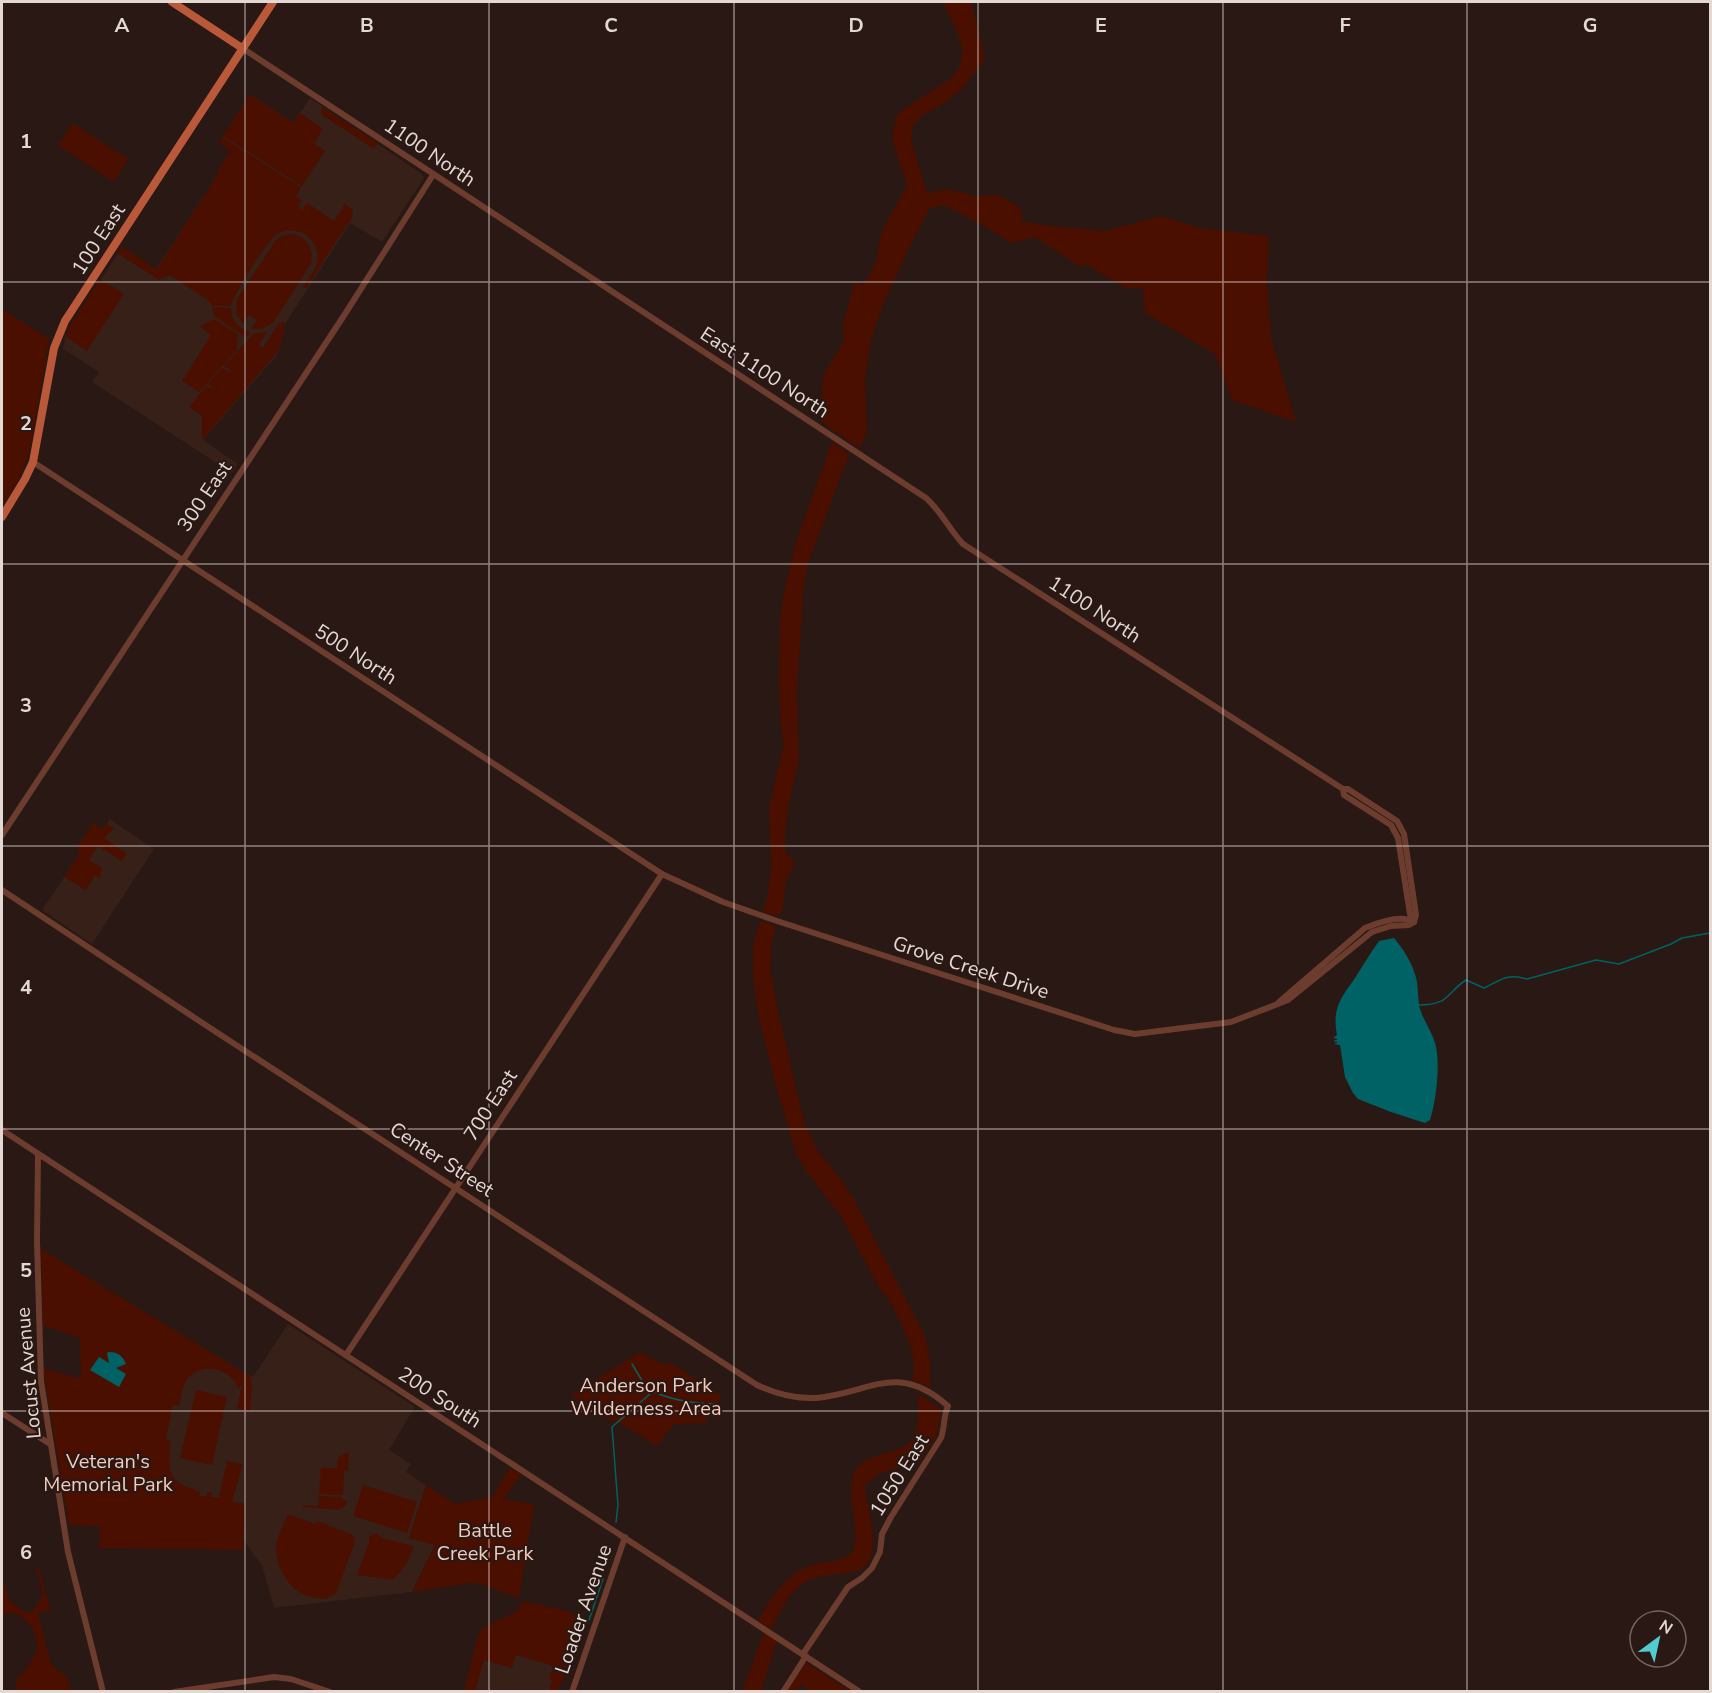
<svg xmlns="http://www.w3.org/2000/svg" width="1712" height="1693" viewBox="0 0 1712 1693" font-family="'Nunito Sans',sans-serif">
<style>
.built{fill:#362018}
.green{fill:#4b0f00}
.water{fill:#006265}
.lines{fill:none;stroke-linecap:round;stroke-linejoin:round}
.stream{stroke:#006265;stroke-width:1.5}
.minor{stroke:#6c3d2e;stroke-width:6}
.major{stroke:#ba593a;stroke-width:8}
.grid{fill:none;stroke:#e4d8d4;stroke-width:1.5;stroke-opacity:0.55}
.labels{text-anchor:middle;stroke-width:4.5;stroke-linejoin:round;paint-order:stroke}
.street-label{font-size:20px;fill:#e4d8d4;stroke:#291813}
.park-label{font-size:20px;fill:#f4cabd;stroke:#291813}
.grid-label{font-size:20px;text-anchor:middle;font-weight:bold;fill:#e4d8d4;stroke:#291813;stroke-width:4.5;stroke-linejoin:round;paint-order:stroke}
</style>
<rect width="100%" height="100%" fill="#291813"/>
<g class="built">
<path d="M251,94L293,123L310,98L422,174L424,178L382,242L350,223L285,324L282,341L277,355L203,440L238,464L232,473L92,382L99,372L63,349L65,338L71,325L122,247L156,269L218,174L242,154L221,140Z"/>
<path d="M110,819L154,849L92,944L42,910L80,854L77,848L93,823L103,829Z"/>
<path d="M288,1324L415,1407L389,1450L411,1464L406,1472L426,1485L409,1538L435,1545L412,1592L274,1608L262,1566L244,1541L245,1504L194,1496L107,1421L164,1325L253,1377Z"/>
<path d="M571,1613L586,1624L573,1661L557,1691L464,1692L478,1636Z"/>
</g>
<g class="green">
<path d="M943,2H971L985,58L961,90L938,107L921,116L913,126L911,140L927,193L948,189L975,196L998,195L1021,208L1022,221L1042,225L1106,231L1160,216L1200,228L1269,236L1267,282L1271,337L1296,422L1232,400L1215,354L1145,313L1143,288H1126L1085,264L1082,268L1035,237L1011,243L990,229L944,205L930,208L910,246L883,305L870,343L865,382L867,433L859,448L820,421L823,376L844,341L843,324L855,281L863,286L876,263L881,233L907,185L892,139L896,117L903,110L950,79L959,68L963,52L958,34Z"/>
<path d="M250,94L293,123L300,113L323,129L314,144L325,151L302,186L223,136Z"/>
<path d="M322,107L378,143L374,149L322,115L321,111Z"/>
<path d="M73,123L128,159L114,182L58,145Z"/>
<path d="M222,137L301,187L296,196L302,200L298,206L302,210L307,203L334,221L345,204L353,210L352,218L333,246L306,289L303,287C307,280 315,271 317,263C322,241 299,223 279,233C268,238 234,293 231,306H212L207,299L208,297L206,299L170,275L159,280L117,253L121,246L157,269L218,174L217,172L230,151L219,143Z"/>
<path d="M292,234C307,237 314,248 311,263L273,323L262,329H251L257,320L249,315L243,324L242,323L236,314L237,299L276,240L284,235Z"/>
<path d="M100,279L124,294L87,351L65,336L73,321Z"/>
<path d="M212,307L231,308C232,321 239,329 251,333L246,337L215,317Z"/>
<path d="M2,309L49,339L32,439L27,458L18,481L2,506Z"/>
<path d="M214,319L238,334L237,350L199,392L182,381L211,335L200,326Z"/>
<path d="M283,322L285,323L282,341L276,354L202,440V416L189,407L206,386L215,390L208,384L222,368L230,372L231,371L224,366L253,334L267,332L259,345L263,348L279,323Z"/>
<path d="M832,442L849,454L827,514L808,563L804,585L797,687L799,760L789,803L785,832V851L795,863L786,881L782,911L777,916L763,912L768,895L771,866L769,808L784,743L781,726L779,685L780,623L784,593L796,542Z"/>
<path d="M93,823L103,829L107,824L114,828L104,838L127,854L122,861L98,846L89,860L102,868L100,878L95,875L86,890L64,877L80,854L77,848Z"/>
<path d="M760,921L776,926L772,940L770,969L780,1020L805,1125L818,1151L840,1178L853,1198L925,1336L930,1361V1387L912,1380C920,1353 899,1320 887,1296L882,1293L841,1216L806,1171L796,1153L790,1133L775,1082L758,1014L753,976V945Z"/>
<path d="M41,1249L250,1376L252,1383L250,1411L237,1409L241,1390L243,1387L241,1386L238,1389C233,1369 203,1361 188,1378C182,1386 181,1396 179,1406L173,1405L166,1439L171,1441C168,1465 166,1483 195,1489V1491L200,1492V1496H207V1492H212L211,1497H219L227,1461L243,1464L232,1502L245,1504L243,1550L99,1548L100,1526L69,1525L43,1368L81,1379L80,1338L43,1325Z"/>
<path d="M640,1352L663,1364L671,1363L722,1396L705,1423L674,1424L657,1446L615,1420L612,1422L571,1395Z"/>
<path d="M196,1390L227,1397L212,1465L180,1458Z"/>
<path d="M918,1394L941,1409L937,1434L919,1462L878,1474L865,1485V1492C869,1510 879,1548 867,1564C861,1572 847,1573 838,1574C825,1576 813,1576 803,1584C787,1594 780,1613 771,1629L758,1620C773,1596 786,1572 816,1564C827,1561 841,1562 850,1554C865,1539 843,1496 854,1473C867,1449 901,1456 912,1440C920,1428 918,1408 918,1394Z"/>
<path d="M347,1452L349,1453L348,1471H344L343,1495L319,1494L321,1468H337L338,1458Z"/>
<path d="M510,1468L521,1474L504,1499L534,1504L519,1598L481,1584L471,1583L412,1592L435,1545L409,1538L426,1485L455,1504L492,1497Z"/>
<path d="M363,1485L417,1502L407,1533L353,1516Z"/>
<path d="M319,1496L341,1497L343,1500H347V1504L343,1508L338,1510L303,1507V1505L318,1506Z"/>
<path d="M288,1514L315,1524L318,1521L353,1535L355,1542L336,1593L326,1599C320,1598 313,1598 307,1596C288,1589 274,1564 276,1545C278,1534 284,1524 288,1514Z"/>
<path d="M377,1533L382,1538L414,1546C408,1561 404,1571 392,1580L357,1575L369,1542V1537L373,1534Z"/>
<path d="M38,1567L51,1610L38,1613L51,1664L67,1677L71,1691H18L15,1682C21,1673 31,1664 35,1654C42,1640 30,1620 16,1614C12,1613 6,1613 2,1613V1586H5L9,1600L25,1613L34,1610L43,1595L36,1568Z"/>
<path d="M523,1601L568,1611L585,1621L573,1661L557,1691H549L552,1680L549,1679L553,1666L516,1655L512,1668L484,1660L475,1691H464L478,1636L484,1627L516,1612Z"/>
<path d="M764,1632L777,1641L761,1691L742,1692Z"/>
<path d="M806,1663L850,1691H809L801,1684L796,1691H787Z"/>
</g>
<g class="water">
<path d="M1394,938C1404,950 1414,965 1417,982C1418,989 1418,997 1419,1005C1422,1019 1431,1029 1435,1043C1441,1061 1436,1102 1430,1120L1425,1123L1391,1112L1358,1099L1353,1093L1345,1077L1340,1045L1334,1044L1338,1042L1333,1041L1338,1039L1333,1038L1337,1035C1332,1009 1340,999 1355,978C1363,966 1370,953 1379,941Z"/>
<path d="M109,1352C118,1352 123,1356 126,1364L116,1368L126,1374L119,1387L90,1370L99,1357L109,1363L107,1353Z"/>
</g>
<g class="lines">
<g class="stream">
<path d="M1419,1005C1450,1005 1446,993 1466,980L1484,988C1501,980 1507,973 1527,979L1596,960L1619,964L1671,944L1682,938L1710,933"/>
<path d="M647,1389C668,1399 693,1404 716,1404"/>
<path d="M616,1522L618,1505L612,1427L650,1394L632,1364"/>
<path d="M589,1620L603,1579"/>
</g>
<g class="minor">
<path d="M242,48L926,498C941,511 949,529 963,544L1343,789H1348L1397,821L1404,834L1416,915L1414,922"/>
<path d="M33,462L662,874L723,902L777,921L1114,1030L1135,1034L1231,1022L1288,1000L1372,932L1391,926L1409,925L1414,922"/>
<path d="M1343,789L1344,795L1391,825L1398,838L1410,914L1413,921"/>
<path d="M2,835L345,314L433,175"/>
<path d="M2,890L207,1026L757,1385C776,1394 795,1399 816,1398C870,1393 897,1361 948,1406C943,1417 945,1427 941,1438L891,1517L882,1534L880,1552L872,1568L862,1578L848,1587L803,1654"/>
<path d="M1279,1002L1365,928C1377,923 1402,914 1414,922"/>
<path d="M2,1130L860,1692"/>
<path d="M38,1154L37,1241L41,1381L68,1552L103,1692"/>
<path d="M346,1355L662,874"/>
<path d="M2,1413L50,1444"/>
<path d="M174,1692L274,1677L291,1679L330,1692"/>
<path d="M572,1692L625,1537"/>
<path d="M783,1692L806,1656"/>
</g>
<g class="major">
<path d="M172,2L242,48"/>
<path d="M2,517L25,479L33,462L54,348L65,321L273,2"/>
</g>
</g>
<path class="grid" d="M245,2V1692M489,2V1692M734,2V1692M978,2V1692M1223,2V1692M1467,2V1692M2,282H1710M2,564H1710M2,846H1710M2,1129H1710M2,1411H1710"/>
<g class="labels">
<g class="street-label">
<text transform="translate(430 152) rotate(34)" y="7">1100 North</text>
<text transform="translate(98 239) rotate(-57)" y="7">100 East</text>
<text transform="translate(765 372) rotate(33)" y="7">East 1100 North</text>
<text transform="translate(204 496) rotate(-56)" y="7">300 East</text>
<text transform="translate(1095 609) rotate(33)" y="7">1100 North</text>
<text transform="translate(356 654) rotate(33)" y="7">500 North</text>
<text transform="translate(971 967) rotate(18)" y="7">Grove Creek Drive</text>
<text transform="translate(490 1105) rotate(-57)" y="7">700 East</text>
<text transform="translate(442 1159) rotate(33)" y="7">Center Street</text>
<text transform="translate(28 1373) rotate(-95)" y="7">Locust Avenue</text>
<text transform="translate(440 1397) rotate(33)" y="7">200 South</text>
<text transform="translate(899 1475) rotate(-58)" y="7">1050 East</text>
<text transform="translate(583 1609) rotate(-71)" y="7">Loader Avenue</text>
</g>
<g class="park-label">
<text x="646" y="1392">Anderson Park<tspan x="646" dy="23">Wilderness Area</tspan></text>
<text x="108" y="1468">Veteran's<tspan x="108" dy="23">Memorial Park</tspan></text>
<text x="485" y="1537">Battle<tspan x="485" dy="23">Creek Park</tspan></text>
</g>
</g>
<g class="grid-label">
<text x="122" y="32">A</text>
<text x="367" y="32">B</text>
<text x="611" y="32">C</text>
<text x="856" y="32">D</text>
<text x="1101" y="32">E</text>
<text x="1345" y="32">F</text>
<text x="1590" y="32">G</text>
<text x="26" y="148">1</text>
<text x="26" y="430">2</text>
<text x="26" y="712">3</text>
<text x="26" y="994">4</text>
<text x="26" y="1277">5</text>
<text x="26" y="1559">6</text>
</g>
<rect width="1712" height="1693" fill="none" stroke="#e4d8d4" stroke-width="6"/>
<g transform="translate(1658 1639) rotate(33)"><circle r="28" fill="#291813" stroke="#746560" stroke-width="1.5"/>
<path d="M0-4.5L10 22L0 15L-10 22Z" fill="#51ccd1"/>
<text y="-9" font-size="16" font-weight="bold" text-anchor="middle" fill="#e4d8d4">N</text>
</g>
</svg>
